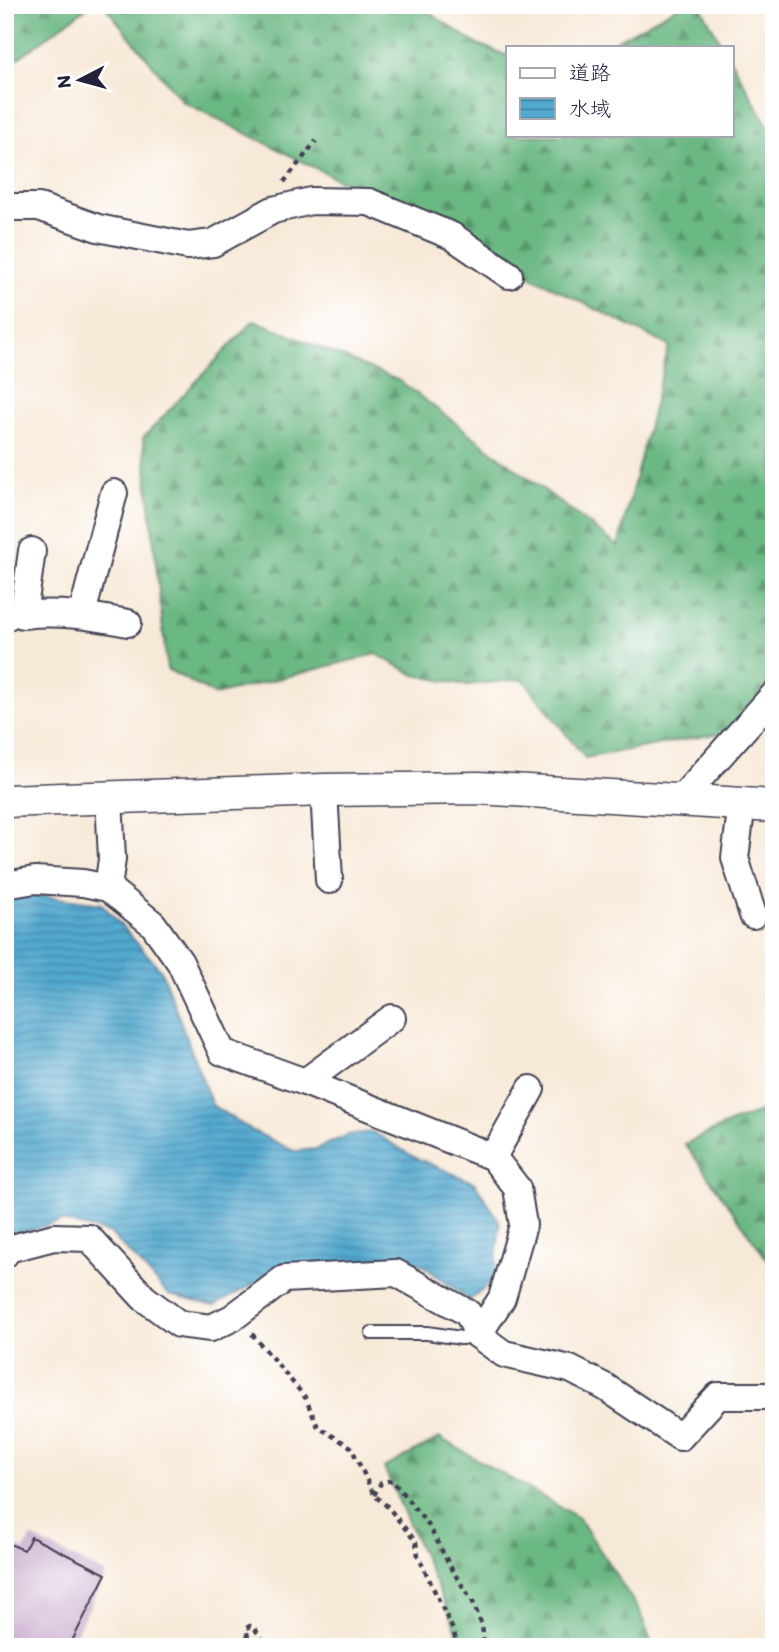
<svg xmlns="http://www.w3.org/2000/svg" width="779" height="1652" viewBox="0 0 779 1652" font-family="Itim,'Klee One',sans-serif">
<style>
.forest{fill:url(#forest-firs);stroke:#466d5e;stroke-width:2}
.water{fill:url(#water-rules);stroke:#3a6685;stroke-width:2}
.building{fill:#c3a4c8}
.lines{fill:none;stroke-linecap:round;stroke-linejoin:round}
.service-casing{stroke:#424052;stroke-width:16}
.minor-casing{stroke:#424052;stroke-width:30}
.tertiary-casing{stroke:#424052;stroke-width:35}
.path{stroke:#424052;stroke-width:4.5;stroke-dasharray:5 5;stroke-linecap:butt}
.service{stroke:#fff;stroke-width:12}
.minor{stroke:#fff;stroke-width:26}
.tertiary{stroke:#fff;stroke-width:32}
</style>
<defs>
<pattern id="forest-firs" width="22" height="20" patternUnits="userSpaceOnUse" patternTransform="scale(1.75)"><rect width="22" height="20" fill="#6ab882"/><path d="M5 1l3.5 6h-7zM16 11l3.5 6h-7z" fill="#57956c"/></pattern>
<pattern id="water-rules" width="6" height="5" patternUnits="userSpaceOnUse" patternTransform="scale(1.75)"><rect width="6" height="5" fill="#52a9cf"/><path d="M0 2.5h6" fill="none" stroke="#4489a9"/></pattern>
</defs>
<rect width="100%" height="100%" fill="#fff"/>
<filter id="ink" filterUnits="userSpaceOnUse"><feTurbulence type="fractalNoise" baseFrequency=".0143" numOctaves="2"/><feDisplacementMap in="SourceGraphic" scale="14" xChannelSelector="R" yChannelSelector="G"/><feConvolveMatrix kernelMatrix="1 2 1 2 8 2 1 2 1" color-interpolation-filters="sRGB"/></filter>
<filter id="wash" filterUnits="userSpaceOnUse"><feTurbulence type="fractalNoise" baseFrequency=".00686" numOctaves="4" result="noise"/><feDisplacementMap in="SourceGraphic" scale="28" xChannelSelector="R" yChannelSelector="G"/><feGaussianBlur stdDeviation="1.57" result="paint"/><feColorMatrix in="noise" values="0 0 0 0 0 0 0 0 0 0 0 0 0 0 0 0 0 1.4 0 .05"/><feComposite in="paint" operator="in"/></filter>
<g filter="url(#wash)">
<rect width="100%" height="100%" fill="#f7e9d7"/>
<g class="forest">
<path d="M5,5H90L5,68Z"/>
<path d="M104,5H418L475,43L508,56V135H732V62L768,126L774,124V669L743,729L585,758L523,679L466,685L415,675L376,654L215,695L167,669L143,438L254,320L400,381L618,546L669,346L182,101Z"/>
<path d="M681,5H700L723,47H605Z"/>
<path d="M774,1107V1269L685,1144L732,1122Z"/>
<path d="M440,1438L579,1518L640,1612L653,1647H464L384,1468Z"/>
</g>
<path class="water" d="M35,895L102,904L161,970L212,1105L251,1130L294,1151L316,1149L348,1135L373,1132L414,1157L475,1183L500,1222L494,1280L470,1300L418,1262L280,1270L214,1306L169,1295L111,1234L62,1221L5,1237V1168L12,1161L5,1143V900Z"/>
<g id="blocks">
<path class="building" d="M31,1537L106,1574L69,1647H5V1542L24,1550Z"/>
</g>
</g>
<g filter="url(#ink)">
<use href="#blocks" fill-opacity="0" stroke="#424052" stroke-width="2"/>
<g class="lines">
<g class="service-casing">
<g id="service">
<path d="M5,626L23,615"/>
<path d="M372,1333H427L461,1338L478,1335"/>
</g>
</g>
<g class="minor-casing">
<g id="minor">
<path d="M5,207H39L98,228L188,246L213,243L273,210L311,201L369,202L452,236L509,275"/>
<path d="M32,551L23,615C59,611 92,616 128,623"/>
<path d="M82,614L114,493"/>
<path d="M324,790L329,880"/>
<path d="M680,800L774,695"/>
<path d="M742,803L735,858L753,915"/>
<path d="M5,885L35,880L83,883L108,888L153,924L180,962L222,1052L305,1082L493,1157L517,1188L523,1225L502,1298L478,1335"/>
<path d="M108,888L112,859L109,798"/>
<path d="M305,1082L392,1018"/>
<path d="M493,1157L531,1089"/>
<path d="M5,1254L8,1249L54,1237L89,1238L144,1298L179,1324L211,1328L232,1318L284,1279L396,1273L468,1313L478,1335L504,1354L570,1369L605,1387L680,1437L718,1396H769"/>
</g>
</g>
<g class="tertiary-casing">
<path id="tertiary" d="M5,801L324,790L479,788L774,806"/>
</g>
<g class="path">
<path d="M284,182L316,141"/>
<path d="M252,1334L305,1397L318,1427L351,1447L374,1495L388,1507L416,1542L418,1556L453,1630L458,1647"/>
<path d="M374,1495L381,1483L392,1480L429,1526L452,1570L473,1602L482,1626L485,1647"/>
<path d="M250,1647L246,1628L250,1626L254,1627L266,1647"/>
</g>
<use href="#service" class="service"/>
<use href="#minor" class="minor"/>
<use href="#tertiary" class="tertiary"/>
</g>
</g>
<rect width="779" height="1652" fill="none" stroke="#fff" stroke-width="28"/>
<rect x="506" y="46" width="228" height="91" fill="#ffffff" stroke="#a7a7b1" stroke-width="2"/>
<rect x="520" y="68" width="35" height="10" fill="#ffffff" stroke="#a7a7b1" stroke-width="2"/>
<text x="569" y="80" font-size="21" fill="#22223b">道路</text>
<rect x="520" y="98" width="35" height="21" fill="url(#water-rules)" stroke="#a7a7b1" stroke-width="2"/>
<text x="569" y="116" font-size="21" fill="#22223b">水域</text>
<g transform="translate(80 80) rotate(264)" stroke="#ffffff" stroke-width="5" paint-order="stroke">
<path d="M0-5L12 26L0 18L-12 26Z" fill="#22223b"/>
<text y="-10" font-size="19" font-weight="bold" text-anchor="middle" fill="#22223b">N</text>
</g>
</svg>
